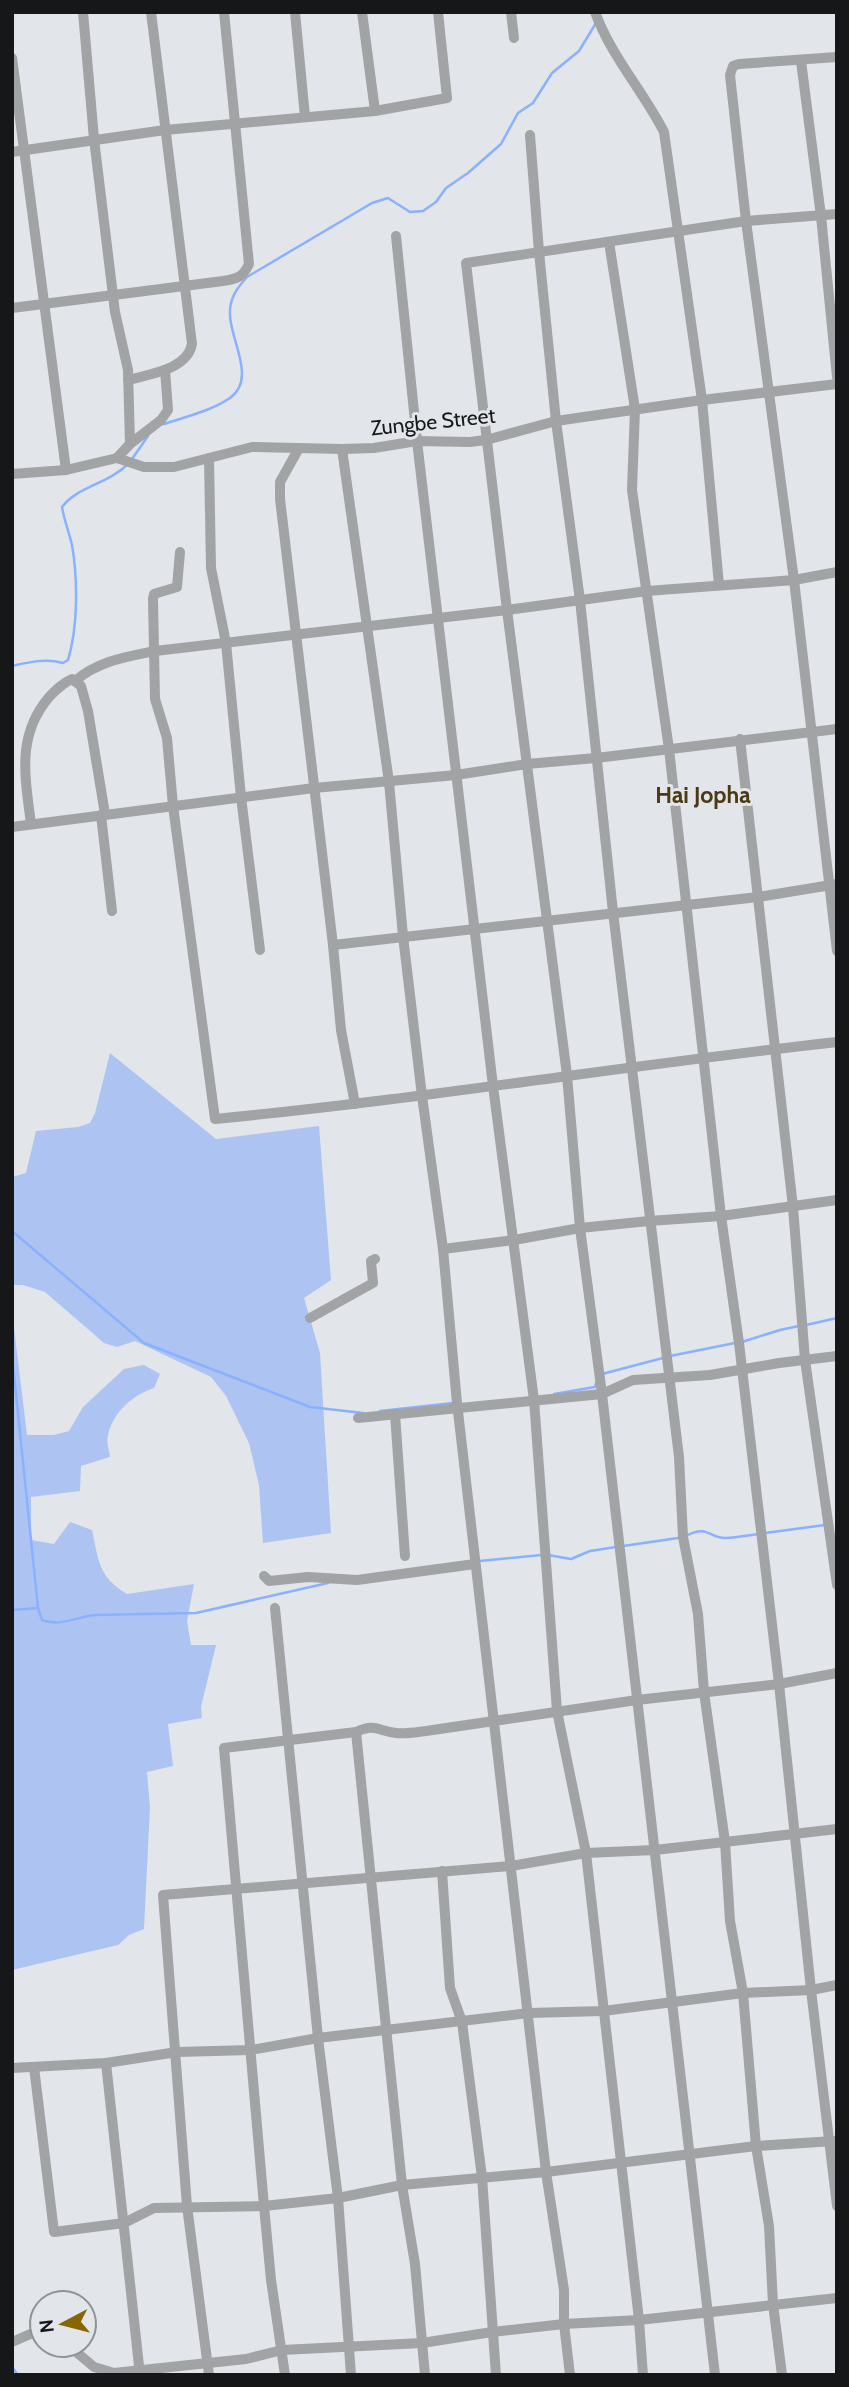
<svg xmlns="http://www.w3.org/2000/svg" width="849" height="2387" viewBox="0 0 849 2387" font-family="Cabin,sans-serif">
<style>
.green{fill:#adc4f2}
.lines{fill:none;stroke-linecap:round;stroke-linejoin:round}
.stream{stroke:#8ab1fd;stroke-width:2.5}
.street{stroke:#a2a3a5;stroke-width:10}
.labels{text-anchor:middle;stroke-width:6;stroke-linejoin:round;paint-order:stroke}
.street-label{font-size:21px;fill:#161719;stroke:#e2e5e9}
.neighbourhood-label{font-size:23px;font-weight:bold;fill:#4c3a14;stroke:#e2e5e9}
</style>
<rect width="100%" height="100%" fill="#e2e5e9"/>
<g class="green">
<path d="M110,1053L216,1139L319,1126L331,1280L304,1298L320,1353L331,1533L263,1543L259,1485L249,1443L226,1396L211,1377L135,1341L117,1347L104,1343L45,1292L23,1285H12V1177L26,1173L36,1131L78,1127L90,1123L95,1113Z"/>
<path d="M12,1311L27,1435H54L69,1431L83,1407L124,1369L144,1365L160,1374L154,1388C133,1395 113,1412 108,1435C106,1441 109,1450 110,1457L81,1466L80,1491L31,1497V1540L54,1544L70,1522L92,1530C99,1562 98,1576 127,1594L194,1584L187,1621L191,1645H216L201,1707L202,1718L168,1724L173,1766L147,1772L150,1807L144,1929L129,1935L118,1945L12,1970Z"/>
</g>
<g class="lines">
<g class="stream">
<path d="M164,424C185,417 211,411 230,398C257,379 230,339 230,315C229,299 237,288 247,277L372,203L388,198L410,212L423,211L436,202L446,188L468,173L501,144L518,113L533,103L552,73L579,51L596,23"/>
<path d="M132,459L148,436"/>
<path d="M12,666C29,662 46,658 63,663L68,660C78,627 78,580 72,545C69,532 64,520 62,507C78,486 108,484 128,464"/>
<path d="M12,1231L144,1343L310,1407L363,1413"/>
<path d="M806,1325L837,1318"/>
<path d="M742,1342L780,1330L799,1326"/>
<path d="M12,1355L38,1608L12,1610"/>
<path d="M670,1356L735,1343"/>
<path d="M602,1374L663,1358"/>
<path d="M554,1394L595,1387L596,1383"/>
<path d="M380,1411L453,1403"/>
<path d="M765,1533L825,1525"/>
<path d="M688,1535C707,1525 710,1538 725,1538C736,1538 748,1535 759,1534"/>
<path d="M623,1546L678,1538"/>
<path d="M548,1555L571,1559L590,1551L616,1547"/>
<path d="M480,1561L541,1555"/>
<path d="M38,1608L42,1620C62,1627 75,1617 95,1615L196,1613L328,1583"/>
<path d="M12,2367L18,2375"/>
</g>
<g class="street">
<path d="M83,12L94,139L115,312L128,370L130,444"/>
<path d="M295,12L305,117"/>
<path d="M362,12L375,111"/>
<path d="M511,12L514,38"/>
<path d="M595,12C611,56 643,91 664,132L702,400L719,585"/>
<path d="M837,57L739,64L733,66L730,75L746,221L794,580L837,951"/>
<path d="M12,58L66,470"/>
<path d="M801,61L821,216L837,377"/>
<path d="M530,135L539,252L556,421L580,600L613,912L679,1457L683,1537L698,1614L704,1692L725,1842L730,1921L743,1993L756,2146L769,2226L773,2304L782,2375"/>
<path d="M12,152L165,130L375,111L447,98L438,12"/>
<path d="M396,236L417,441L493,1086L534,1400L557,1711L586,1853L639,2320L643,2375"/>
<path d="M609,242L635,409L632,490L669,749L721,1216L739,1343L779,1684L811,1990L837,2206"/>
<path d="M12,308L223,281C237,279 243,277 249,264L224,12"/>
<path d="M128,380C149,374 187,370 192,344L151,12"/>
<path d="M299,448L280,482V499L333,945L341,1030L355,1104"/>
<path d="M342,449L389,782L403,936L422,1096L443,1249L457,1403L546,2172L564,2290V2324L570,2375"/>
<path d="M117,458L144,467H174L252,447L342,449L374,448L417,441L470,442L486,440L556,421L702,400L837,384"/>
<path d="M209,458L211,568L226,643L241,797L260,950"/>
<path d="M12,474L66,470L117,458L130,444L161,420L168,410L165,370"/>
<path d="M180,552L177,587L154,594L153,599L155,699L167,738L173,806L215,1119C423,1099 629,1065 837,1042"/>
<path d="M75,681C98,661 126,657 155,651L507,610L647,591L794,580L837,572"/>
<path d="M740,739L793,1207L805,1360L837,1585"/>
<path d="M101,815L112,911"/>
<path d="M31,824C25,776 16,735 50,696C57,689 63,683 72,679L81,686L88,711L105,814"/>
<path d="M12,827L314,788L456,775L527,764L596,758L837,729"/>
<path d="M333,945L758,897L837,884"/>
<path d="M443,1249L514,1240L580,1228L649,1221L721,1216L837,1200"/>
<path d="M310,1318L373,1283L371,1261L375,1259"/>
<path d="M395,1414L405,1556"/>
<path d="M358,1418L602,1394L633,1380L710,1375L779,1363L837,1356"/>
<path d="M264,1576L269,1581L308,1577L357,1580L475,1564"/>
<path d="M275,1608L318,2038L338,2198L351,2375"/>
<path d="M356,1732L402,2185L415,2264L425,2375"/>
<path d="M442,1871L450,1988L462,2022L482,2177L496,2375"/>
<path d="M106,2063L140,2375"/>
<path d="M34,2067L54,2232L124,2223L154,2208L264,2206L338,2198L402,2185L546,2172L756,2146L834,2141"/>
<path d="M12,2068L106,2063L177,2052L251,2050L318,2038L529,2013L603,2011L743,1993L811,1990L837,1985"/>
<path d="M12,2342L35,2332L42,2326"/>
<path d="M68,2345L94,2367L114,2373L246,2359L282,2350L422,2343L492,2332L564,2324L639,2320L837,2298"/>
<path d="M209,2375L187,2206L163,1895L511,1866L586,1853L655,1850L837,1829"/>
<path d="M285,2375L271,2280L264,2206L224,1748L356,1732C375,1723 378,1731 396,1733C406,1734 417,1732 426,1731L637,1700L779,1684L837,1673"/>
<path d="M715,2375L602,1394L580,1228L567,1075L507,610L466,263L746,221L837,214"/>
</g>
</g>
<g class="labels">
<g class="street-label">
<text transform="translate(433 422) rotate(-6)" y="7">Zungbe Street</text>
</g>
<g class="neighbourhood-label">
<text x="703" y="803">Hai Jopha</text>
</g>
</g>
<rect width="849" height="2387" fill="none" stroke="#161719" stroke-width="28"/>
<g transform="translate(63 2324) rotate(263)"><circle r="33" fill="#e2e5e9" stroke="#909396" stroke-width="2"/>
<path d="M0-5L12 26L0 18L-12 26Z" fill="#8a6503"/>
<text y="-10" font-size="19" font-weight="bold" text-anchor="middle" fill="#161719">N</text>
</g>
</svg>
